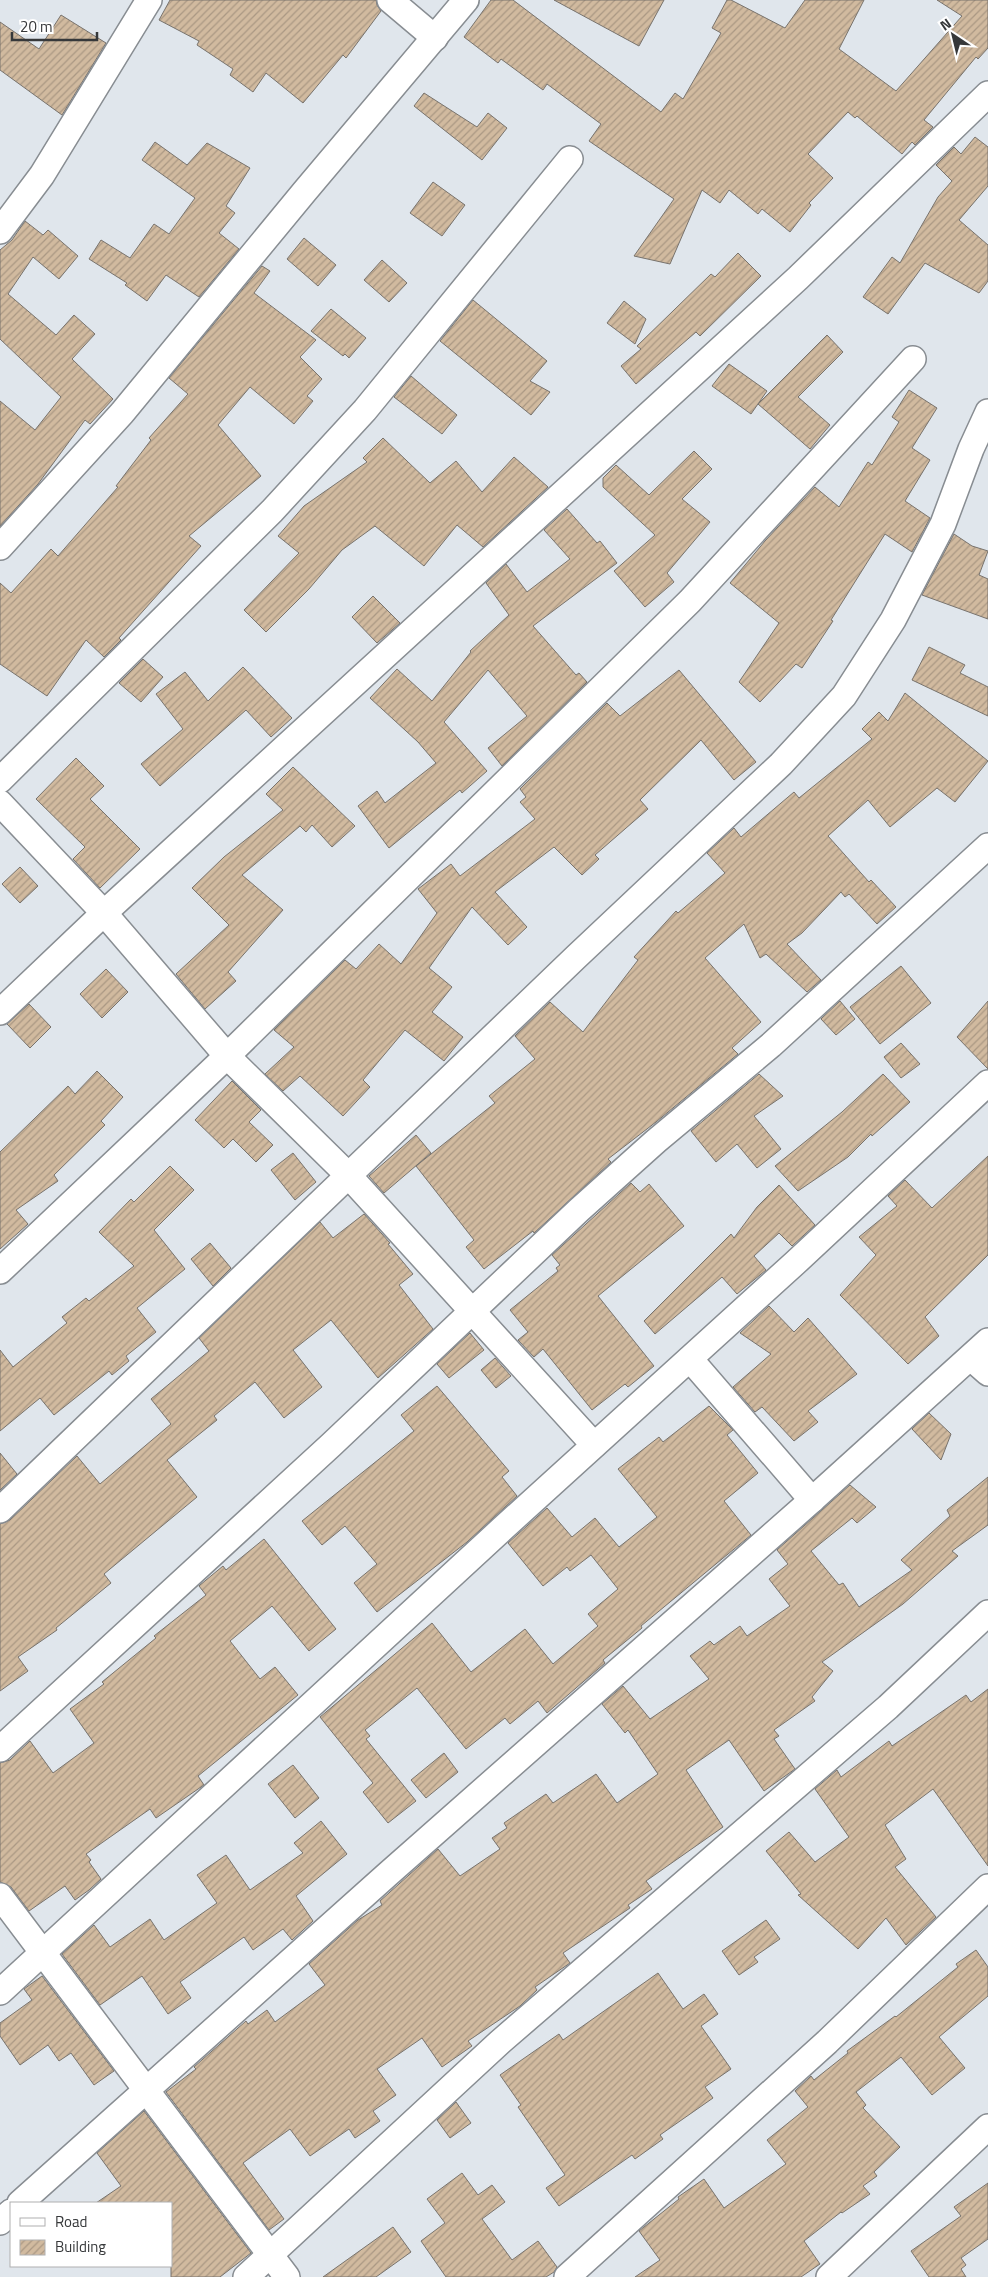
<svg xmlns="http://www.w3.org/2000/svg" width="988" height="2277" viewBox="0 0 988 2277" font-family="'Titillium Web',sans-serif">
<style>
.building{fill:url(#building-hatch);stroke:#78736d}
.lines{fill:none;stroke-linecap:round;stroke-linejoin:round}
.street-casing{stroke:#888d92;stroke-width:28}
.street{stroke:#fff;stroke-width:25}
</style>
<defs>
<pattern id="building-hatch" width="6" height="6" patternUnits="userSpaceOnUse" patternTransform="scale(1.25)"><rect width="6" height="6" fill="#d1ba9f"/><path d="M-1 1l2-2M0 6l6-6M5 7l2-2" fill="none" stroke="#aa9883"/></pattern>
</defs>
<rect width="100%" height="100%" fill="#e0e6ec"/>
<g class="building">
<path d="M170,0H376L377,5L381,11L346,58L343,55L303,103L266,73L253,92L230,75L233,69L197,45L199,41L159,20Z"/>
<path d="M491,0H513L661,112L675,93L683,99L721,33L712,28L727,0H731L785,28L805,0H864L839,49L896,91L962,16L937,0H988V48L978,59L976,57L924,120L933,127L915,145L912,142L902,154L857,116L855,118L848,112L808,154L833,178L809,203L811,205L790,232L762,209L758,214L729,190L720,203L702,190L670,264L634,256L674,199L589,141L601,124L547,84L543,90L501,59L498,63L464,37Z"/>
<path d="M554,0H664L639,46Z"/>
<path d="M61,15L106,43L62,115L0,70V22L39,49Z"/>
<path d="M424,93L477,127L488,113L507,128L482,160L414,106Z"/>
<path d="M975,137L988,147V186L959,220L988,245V281L979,293L925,263L888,314L863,297L892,257L900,263L938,197L952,181L936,165L954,147L961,154Z"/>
<path d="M155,142L187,165L207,143L250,168L226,206L235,213L219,233L239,249L199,297L166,275L147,301L125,285L127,283L89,259L101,240L130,258L154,224L169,234L195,198L142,160Z"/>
<path d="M433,182L465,205L442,236L410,213Z"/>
<path d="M25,221L43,235L48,230L78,256L59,279L33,257L8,294L56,335L74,315L95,334L72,359L113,399L90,424L85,420L38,484L0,526V401L35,430L61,397L0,339V250L12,240Z"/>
<path d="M304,238L336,265L318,286L287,259Z"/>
<path d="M738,253L761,276L700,336L696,332L636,384L621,366L641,349L637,346L711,274L715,277Z"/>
<path d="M382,260L407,283L389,302L364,280Z"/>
<path d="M262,266L270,271L254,293L316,340L300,357L322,379L307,396L313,401L294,424L250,387L218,425L261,476L189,536L201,546L119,638L121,640L104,657L86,640L47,696L0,664V583L11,593L51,549L58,556L118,487L116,486L151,440L149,438L188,394L169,378Z"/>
<path d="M473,300L547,361L530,381L550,392L531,415L440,341Z"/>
<path d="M624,301L646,319L635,344L607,323Z"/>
<path d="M331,309L366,338L349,358L345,354L343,356L311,331Z"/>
<path d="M827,335L843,352L798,397L830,425L810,449L758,404Z"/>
<path d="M729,364L767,391L751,414L712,386Z"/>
<path d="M411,376L457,415L442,434L394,397Z"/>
<path d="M909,390L937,408L912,448L930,460L905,501L930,518L912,552L885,534L831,620L833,621L802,668L796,664L760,702L739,682L779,623L730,583L765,541L815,487L839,507L868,462L872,465L899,422L892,417Z"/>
<path d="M383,438L430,483L456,461L482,492L514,457L548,487L483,547L457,525L424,566L375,526L342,550L309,589L266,632L244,610L299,553L278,536L304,506L367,462L363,458Z"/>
<path d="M694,451L712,469L682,499L710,522L667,573L674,582L645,607L614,571L655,535L603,487V478L616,465L649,495Z"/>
<path d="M567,509L597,543L600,541L617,563L533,626L576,675L579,673L587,682L502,766L488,748L527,716L488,670L444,722L487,771L462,793L460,790L389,848L358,806L377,791L385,803L436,763L418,742L370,698L397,669L432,701L471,652L470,651L509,615L486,583L506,564L527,592L570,559L544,530Z"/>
<path d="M954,534L972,546L988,551L979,575L988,579V619L922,595Z"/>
<path d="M373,596L400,623L377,643L352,617Z"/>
<path d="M929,647L965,665L960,673L988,687V716L912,680Z"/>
<path d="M143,659L163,677L141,702L119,683Z"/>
<path d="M243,667L292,718L271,737L246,710L160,786L141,764L183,729L156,694L185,672L208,701Z"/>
<path d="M679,670L756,762L734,780L701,740L640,800L648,809L595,855L599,859L582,875L554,847L495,892L527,927L508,945L472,907L429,968L452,987L432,1012L463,1037L444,1061L405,1030L363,1080L370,1087L343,1116L300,1076L283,1091L265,1074L294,1047L274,1030L345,960L356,969L379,944L401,964L437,913L418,889L451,864L460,876L535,819L520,802L526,797L520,789L607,703L620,716Z"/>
<path d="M905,693L988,761L955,802L937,788L890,827L868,800L828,836L869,882L871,880L896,907L877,924L849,894L845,897L841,892L802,933L787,944L821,980L807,992L766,954L760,958L744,924L705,958L761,1022L732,1048L738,1054L656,1122L608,1159L611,1162L534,1233L533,1231L484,1269L466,1247L474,1240L416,1166L495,1103L489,1096L535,1059L515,1036L550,1002L583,1032L638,960L634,957L676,911L678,913L725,873L707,853L734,828L741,837L794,792L799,798L872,739L862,729L879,712L888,721Z"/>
<path d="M76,758L104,786L90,799L140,849L100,888L73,859L85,847L36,799Z"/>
<path d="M293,767L355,826L332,847L312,825L306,832L300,826L242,875L283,910L228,972L236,981L205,1009L176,974L229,925L192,888L224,857L283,810L266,794Z"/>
<path d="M20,867L38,886L20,903L2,884Z"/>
<path d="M901,966L931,1003L880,1044L850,1007Z"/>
<path d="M106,969L128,992L102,1018L80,994Z"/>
<path d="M840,1001L855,1019L836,1035L821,1019Z"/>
<path d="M988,1001V1069L957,1037Z"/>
<path d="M29,1004L51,1027L30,1048L7,1024Z"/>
<path d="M901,1043L920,1064L901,1078L884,1057Z"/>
<path d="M97,1071L123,1097L101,1121L105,1125L54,1175L58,1181L16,1210L28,1224L0,1249V1152L68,1086L75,1094Z"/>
<path d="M759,1074L783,1096L754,1116L781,1149L757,1168L737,1144L716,1162L691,1131Z"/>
<path d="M883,1074L910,1102L872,1136L871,1134L848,1157L798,1191L775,1166L842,1112Z"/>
<path d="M232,1081L261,1110L249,1122L273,1145L256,1162L233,1139L224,1148L195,1120Z"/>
<path d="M416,1135L431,1153L384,1193L369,1176Z"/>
<path d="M293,1153L316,1182L295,1200L271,1170Z"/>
<path d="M988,1156V1255L925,1317L939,1336L908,1364L840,1295L876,1255L859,1237L897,1206L888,1196L905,1180L932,1208Z"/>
<path d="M170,1166L194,1190L154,1230L185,1269L137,1308L156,1332L126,1356L129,1361L112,1375L109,1371L54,1415L40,1398L0,1431V1350L13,1367L67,1323L62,1317L86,1298L89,1301L134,1266L99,1232L131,1199L134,1202Z"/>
<path d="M631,1183L640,1192L649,1184L684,1226L598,1296L654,1366L628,1387L625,1384L592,1410L543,1349L534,1357L518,1340L528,1332L510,1310L558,1271L556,1268L560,1265L552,1255Z"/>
<path d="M779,1185L815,1225L792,1246L779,1233L754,1256L766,1270L737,1294L722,1277L655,1334L644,1321L731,1234L734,1238L757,1207Z"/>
<path d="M364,1214L390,1243L388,1244L413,1274L399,1285L433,1329L378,1378L331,1320L293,1350L322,1387L284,1418L255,1382L214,1416L217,1420L167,1460L197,1497L104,1574L111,1583L56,1628L57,1630L18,1657L28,1671L0,1691V1524L10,1520L77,1456L100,1484L171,1424L151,1399L209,1351L199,1338L320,1222L333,1238Z"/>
<path d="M210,1243L231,1268L213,1286L191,1259Z"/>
<path d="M769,1306L794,1332L808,1318L857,1374L808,1411L818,1422L794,1441L762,1407L755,1412L733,1387L771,1354L740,1333Z"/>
<path d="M470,1333L484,1350L449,1378L437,1364Z"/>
<path d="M495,1358L511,1376L496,1388L481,1370Z"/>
<path d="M437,1386L509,1471L502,1477L517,1496L467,1542L377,1612L354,1583L377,1564L345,1526L322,1545L302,1521L414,1431L401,1415Z"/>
<path d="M709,1406L733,1430L727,1435L758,1473L724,1501L751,1535L641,1626L642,1628L603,1660L605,1663L547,1713L538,1701L510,1724L505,1718L466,1749L417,1688L365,1730L370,1736L366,1739L416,1801L388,1823L363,1792L373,1783L320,1717L432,1623L471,1672L525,1629L553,1664L598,1626L588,1614L618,1589L591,1555L570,1571L567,1567L543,1586L508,1543L547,1508L572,1537L595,1518L619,1547L657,1517L618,1469L659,1437L663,1442Z"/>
<path d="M929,1413L951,1434L941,1460L912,1429Z"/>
<path d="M0,1453L17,1474L0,1490Z"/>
<path d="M988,1477V1525L952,1551L958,1556L903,1604L822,1662L833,1671L812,1697L815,1701L774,1730L779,1736L774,1739L795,1769L764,1791L729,1740L686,1770L723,1827L646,1881L652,1889L628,1905L630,1908L563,1953L570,1963L535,1987L537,1990L520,2006L468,2041L472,2046L442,2067L422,2038L377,2069L396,2095L373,2111L380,2121L355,2138L349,2129L310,2156L290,2129L243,2163L284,2219L269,2230L166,2092L196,2069L194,2067L246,2021L248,2024L267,2010L275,2022L325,1985L309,1964L358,1920L382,1905L380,1901L438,1849L460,1876L500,1849L492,1838L507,1828L504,1823L546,1794L553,1803L596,1774L617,1803L658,1774L628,1730L625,1733L602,1704L623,1686L650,1719L709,1679L690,1656L710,1641L714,1645L740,1626L747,1636L790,1606L769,1579L788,1564L777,1550L850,1485L876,1507L857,1523L852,1518L811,1551L839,1585L843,1583L859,1607L912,1570L901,1560L950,1516L947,1510Z"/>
<path d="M264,1539L336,1629L309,1651L272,1606L230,1641L260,1679L275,1667L298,1695L198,1776L204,1785L201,1787L156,1818L150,1809L86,1854L91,1860L89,1862L101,1879L89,1890L75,1900L65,1886L29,1911L11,1887L0,1882V1763L10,1760L30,1741L53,1773L94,1743L70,1709L104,1684L102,1682L156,1638L154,1636L206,1595L199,1586L200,1585L223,1566L226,1570Z"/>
<path d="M988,1689V1866L933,1789L885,1825L906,1859L895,1867L936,1917L906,1945L886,1918L858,1949L798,1895L801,1894L766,1851L789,1832L815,1862L849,1837L815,1789L837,1770L841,1777L889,1741L892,1746L966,1695L971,1702Z"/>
<path d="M444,1753L458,1772L426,1798L411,1780Z"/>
<path d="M293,1765L319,1798L295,1818L268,1784Z"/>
<path d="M321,1821L347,1854L296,1896L313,1921L292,1940L283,1929L253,1950L244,1937L180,1982L191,1998L168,2014L142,1976L100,2005L62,1954L94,1925L110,1947L150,1919L164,1940L217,1903L197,1875L226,1855L250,1890L303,1853L294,1843Z"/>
<path d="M766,1920L780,1939L754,1957L758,1962L739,1975L722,1951Z"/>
<path d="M976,1950L988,1967V1996L939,2037L965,2068L932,2095L901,2057L856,2092L866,2105L863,2108L900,2147L874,2172L877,2176L863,2186L870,2194L842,2213L841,2212L804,2241L820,2264L801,2277H635L660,2260L639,2231L679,2199L678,2197L704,2179L724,2208L786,2164L767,2140L808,2107L795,2091L811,2076L814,2080L848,2053L847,2051L895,2016L896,2017L958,1967L956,1964Z"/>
<path d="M658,1973L683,2009L704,1994L718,2014L701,2026L731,2069L705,2087L713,2098L660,2135L663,2139L635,2159L632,2155L559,2206L546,2188L565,2175L518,2107L521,2105L500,2075L559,2034L563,2040Z"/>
<path d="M42,1976L114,2071L94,2085L71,2053L59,2061L48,2045L20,2065L0,2036V2023L32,2000L24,1989Z"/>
<path d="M456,2102L471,2123L450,2138L437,2120Z"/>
<path d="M144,2111L251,2253L220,2277H171V2203H96L121,2186L97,2153Z"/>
<path d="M462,2173L478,2195L492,2185L505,2202L482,2219L512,2260L538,2241L557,2267L554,2272L546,2277H446L421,2241L445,2223L427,2199Z"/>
<path d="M988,2183V2239L961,2258L966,2265L961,2269L966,2277H929L911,2251L961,2216L954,2207Z"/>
<path d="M393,2227L411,2252L376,2277H323Z"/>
</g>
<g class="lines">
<g class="street-casing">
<g id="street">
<path d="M390,0L435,38"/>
<path d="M0,231L42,175L149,0"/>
<path d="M0,547L122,413L305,191L466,0"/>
<path d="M0,780L272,511L365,410L570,159"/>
<path d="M0,803L104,913L227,1056L349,1176L594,1445"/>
<path d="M0,1012L104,913L798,278L988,94"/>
<path d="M0,1271L227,1056L690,601L913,359"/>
<path d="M971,1358L988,1373"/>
<path d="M690,1359L812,1500"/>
<path d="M0,1510L576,957L781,764L844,696L893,620L943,524L971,449L988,412"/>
<path d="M0,1749L331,1445L579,1210L656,1141L771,1045L988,846"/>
<path d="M0,1896L287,2277"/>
<path d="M0,1992L502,1529L795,1263L988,1083"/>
<path d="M20,2203L388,1874L812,1500L988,1341"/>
<path d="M0,2222L11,2212"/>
<path d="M246,2277L500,2042L888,1707L988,1613"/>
<path d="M567,2277L827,2042L988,1887"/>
<path d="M829,2277L988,2127"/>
</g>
</g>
<use href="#street" class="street"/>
</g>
<rect x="10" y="2202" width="162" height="65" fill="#ffffff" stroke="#afafb0"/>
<rect x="20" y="2218" width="25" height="8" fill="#ffffff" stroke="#afafb0"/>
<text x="55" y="2227" font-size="15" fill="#36383a">Road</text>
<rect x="20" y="2240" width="25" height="15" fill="url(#building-hatch)" stroke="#afafb0"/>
<text x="55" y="2252" font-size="15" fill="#36383a">Building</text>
<g transform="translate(953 35) rotate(325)" stroke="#ffffff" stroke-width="4" paint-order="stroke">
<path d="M0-4L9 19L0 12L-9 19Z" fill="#36383a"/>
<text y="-8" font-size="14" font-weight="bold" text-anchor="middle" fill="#36383a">N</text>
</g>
<path d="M12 32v8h85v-8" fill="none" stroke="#36383a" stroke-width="2.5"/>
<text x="20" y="32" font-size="15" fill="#36383a" stroke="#ffffff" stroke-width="4" paint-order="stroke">20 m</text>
</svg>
